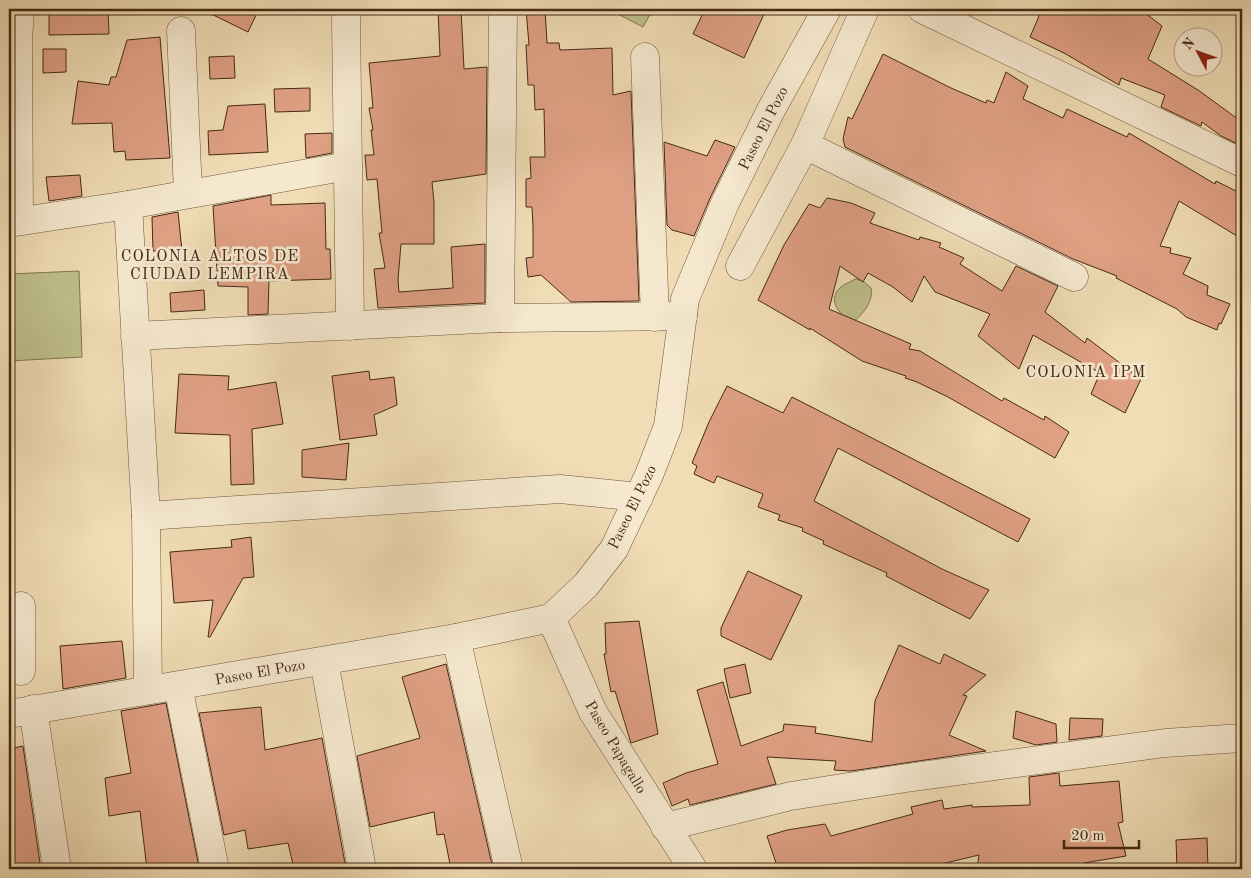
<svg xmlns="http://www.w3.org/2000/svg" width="1251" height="878" viewBox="0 0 1251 878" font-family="'Old Standard TT',serif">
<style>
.green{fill:#bebf8a;stroke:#827450}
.building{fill:#dfa084;stroke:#452a15}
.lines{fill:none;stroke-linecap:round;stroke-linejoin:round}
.minor-casing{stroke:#70563d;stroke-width:29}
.minor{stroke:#f5e8cf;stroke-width:28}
.labels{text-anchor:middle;stroke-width:5;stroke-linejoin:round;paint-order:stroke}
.street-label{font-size:15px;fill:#452a15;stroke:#f5e8cf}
.neighbourhood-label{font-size:16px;letter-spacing:1px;fill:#452a15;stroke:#f5e8cf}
</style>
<rect width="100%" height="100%" fill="#f0dcb5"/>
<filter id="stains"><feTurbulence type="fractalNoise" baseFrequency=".004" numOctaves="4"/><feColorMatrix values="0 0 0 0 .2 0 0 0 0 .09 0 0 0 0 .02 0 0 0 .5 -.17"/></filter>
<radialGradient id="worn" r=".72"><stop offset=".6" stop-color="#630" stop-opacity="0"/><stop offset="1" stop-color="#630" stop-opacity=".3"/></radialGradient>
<g class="green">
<path d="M608,9H653L643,27Z"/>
<path d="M79,271L82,357L9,361V274Z"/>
<path d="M855,279L863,281L871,288C874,299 864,314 854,321C840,318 826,299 841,287C844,284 851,282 855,279Z"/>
</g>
<g class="building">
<path d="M49,9H108L109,34L49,35Z"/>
<path d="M201,9H259L248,32Z"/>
<path d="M438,9H461L464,69L487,67L486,174L432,182L434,202V244H401L398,280L399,292L453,288L451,247L485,244V303L378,308L374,269L385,268L379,233H382L377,179L367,180L365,155H374L371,130H373L369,108H373L369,63L440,56Z"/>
<path d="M526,9H545L547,43H559L560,50L612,48L613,95L631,91L639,301L571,302L541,275L528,277L526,258L533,257V227L532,207H526V179L531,178L530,157H545L544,109L535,110L534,85H528L526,45H529Z"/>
<path d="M705,9H754L764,14L744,58L693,34Z"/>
<path d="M1042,9H1140L1162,26L1148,59L1198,90L1242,122V146L1221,136L1202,122L1201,126L1161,107L1165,95L1121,78L1119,85L1064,53L1030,37Z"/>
<path d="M160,37L170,158L126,160L125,151L114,152L112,123L72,124L78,81L109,85L111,77H116L127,40Z"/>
<path d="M43,49H66V72L43,73Z"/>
<path d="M883,54L951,88L986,103L987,100L994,103L1006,72L1028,86L1023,99L1063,118L1067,109L1127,137L1129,133L1215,184L1216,181L1242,194V239L1179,201L1160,246L1171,248L1170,253L1191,258L1183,274L1208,286L1207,295L1230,304L1221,324L1219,323L1217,330L1186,317L1177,309L1116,278L1117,276L1073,259L845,147L843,139L848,117L852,119Z"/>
<path d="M234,56L235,78L210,79L209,57Z"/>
<path d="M310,88V111L275,112L274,89Z"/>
<path d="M265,104L268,152L209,155L208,131L223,130L228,106Z"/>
<path d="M332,133V153L306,158L305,134Z"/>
<path d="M715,140L735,147L711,196L694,236L672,230L667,225L664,142L707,156Z"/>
<path d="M80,175L82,196L49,201L46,177Z"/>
<path d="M271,195V205L325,203L326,249H330L331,279L269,281L268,314L248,315V287L218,286L213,206Z"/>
<path d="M827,198L851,203L875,213L870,223L919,240L920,237L941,243L939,247L964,258L960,264L1002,291L1016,266L1058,286L1045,312L1085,343L1087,338L1141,379L1125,413L1091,394L1100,373L1033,335L1019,369L978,336L990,314L935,292L924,276L912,302L893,287L868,273L863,282L840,266L829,309L911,344L909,349L920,351L1002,401L1004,398L1044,420L1045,416L1069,432L1055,458L948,397L917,382L905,378L906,376L862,361L810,328V330L758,300L784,245L809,204L820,208Z"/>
<path d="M178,212L182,251H153L152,217Z"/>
<path d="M204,290L205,310L171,312L170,293Z"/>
<path d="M369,371L370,380L394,377L397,405L374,415L377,435L340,440L332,376Z"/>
<path d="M179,374L229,376L228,390L276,382L283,424L252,429L254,484L231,485L230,435L175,433Z"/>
<path d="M727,386L783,413L792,397L1030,519L1018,542L838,448L814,501L942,569L989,590L970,619L903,585L886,576L887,573L823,544L824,541L802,531L803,528L778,520L780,515L758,507L763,494L717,476L714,483L694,474L697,466L692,463L709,422Z"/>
<path d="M349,443L346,480L302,477V450Z"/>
<path d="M251,537L254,577L243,578L210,637H208L213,600L174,603L170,552L232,547L231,540Z"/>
<path d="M748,571L802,596L771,660L721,636V628Z"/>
<path d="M639,621L658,734L631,743L615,691L611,692L604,654H606L605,623Z"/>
<path d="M122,641L126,678L63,689L60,646Z"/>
<path d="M899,645L940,664L944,654L986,675L963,695L967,696L949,735L986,751L851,771L834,770L836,761L767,757L776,784L690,805L688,799L672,806L663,783L686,773L718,764L697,690L723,682L741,746L783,731L784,724L816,727L815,733L872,742L875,701Z"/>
<path d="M446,664L493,869H451L444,834L437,835L434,812L370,827L357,756L420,738L402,677Z"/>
<path d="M745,664L751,693L730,698L724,669Z"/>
<path d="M166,703L199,867L190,869H147L140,811L109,816L105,778L131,773L121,711Z"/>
<path d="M261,707L265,750L322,738L346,869H294L288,843L248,849L245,830L224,835L199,713Z"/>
<path d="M1016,711L1056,724L1057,742L1036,745L1013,738Z"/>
<path d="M1070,718L1103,719L1102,736L1069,740Z"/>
<path d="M23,746L40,863L17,869H9V749Z"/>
<path d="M1059,773L1060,786L1119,781L1123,822L1118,823L1126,856L1084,863V869H977L979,855L920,869H778L767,836L787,830L825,824L831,836L913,814L911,807L942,800L944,809L972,805V807L1030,805L1029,777Z"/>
<path d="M1207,838L1208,869H1177L1176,840Z"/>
</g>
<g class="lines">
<g class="minor-casing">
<g id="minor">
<path d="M922,9L1242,163"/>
<path d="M346,17L350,326"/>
<path d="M181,31L188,193"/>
<path d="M645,57L655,317"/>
<path d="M805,145L1074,277"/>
<path d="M128,205L146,516L148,690"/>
<path d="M19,221L18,40L20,9"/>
<path d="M9,223L128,205L348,166"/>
<path d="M740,266L805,145L865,9"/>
<path d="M500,318L503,9"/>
<path d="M135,336L500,318L683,316"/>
<path d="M146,516L560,489L639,497"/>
<path d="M21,606V671"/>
<path d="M551,618L593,712L693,869"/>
<path d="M456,638L509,869"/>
<path d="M324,661L362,869"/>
<path d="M178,686L215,869"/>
<path d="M33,709L57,869"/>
<path d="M9,714L456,638L551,618L586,585L614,549L649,475L668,426L685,299L725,203L771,110L827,9"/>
<path d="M665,827L791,796L906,778L1165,743L1242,738"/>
</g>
</g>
<use href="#minor" class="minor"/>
</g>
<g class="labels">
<g class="street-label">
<text transform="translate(763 128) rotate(-63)" y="5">Paseo El Pozo</text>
<text transform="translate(632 507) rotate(-64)" y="5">Paseo El Pozo</text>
<text transform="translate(260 672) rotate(-10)" y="5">Paseo El Pozo</text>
<text transform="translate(616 747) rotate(59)" y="5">Paseo Papagallo</text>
</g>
<g class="neighbourhood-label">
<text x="210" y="261">COLONIA ALTOS DE<tspan x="210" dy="18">CIUDAD LEMPIRA</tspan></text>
<text x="1086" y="377">COLONIA IPM</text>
</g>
</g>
<rect width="1251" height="878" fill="none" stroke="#f0dcb5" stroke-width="30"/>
<rect x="10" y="10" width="1231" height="858" fill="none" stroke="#452a15" stroke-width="2.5"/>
<rect x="15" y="15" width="1221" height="848" fill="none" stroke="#452a15"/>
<g transform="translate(1198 52) rotate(311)"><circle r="24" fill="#f5e8cf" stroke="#af9c85"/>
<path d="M0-4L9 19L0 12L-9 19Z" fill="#8f2418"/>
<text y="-8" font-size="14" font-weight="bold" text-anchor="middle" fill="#452a15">N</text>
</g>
<path d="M1064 840v8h75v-8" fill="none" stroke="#452a15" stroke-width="2.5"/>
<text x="1071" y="840" font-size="15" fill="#452a15" stroke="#f5e8cf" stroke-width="4" paint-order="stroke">20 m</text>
<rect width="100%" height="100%" filter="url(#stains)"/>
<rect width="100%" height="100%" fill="url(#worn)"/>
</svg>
